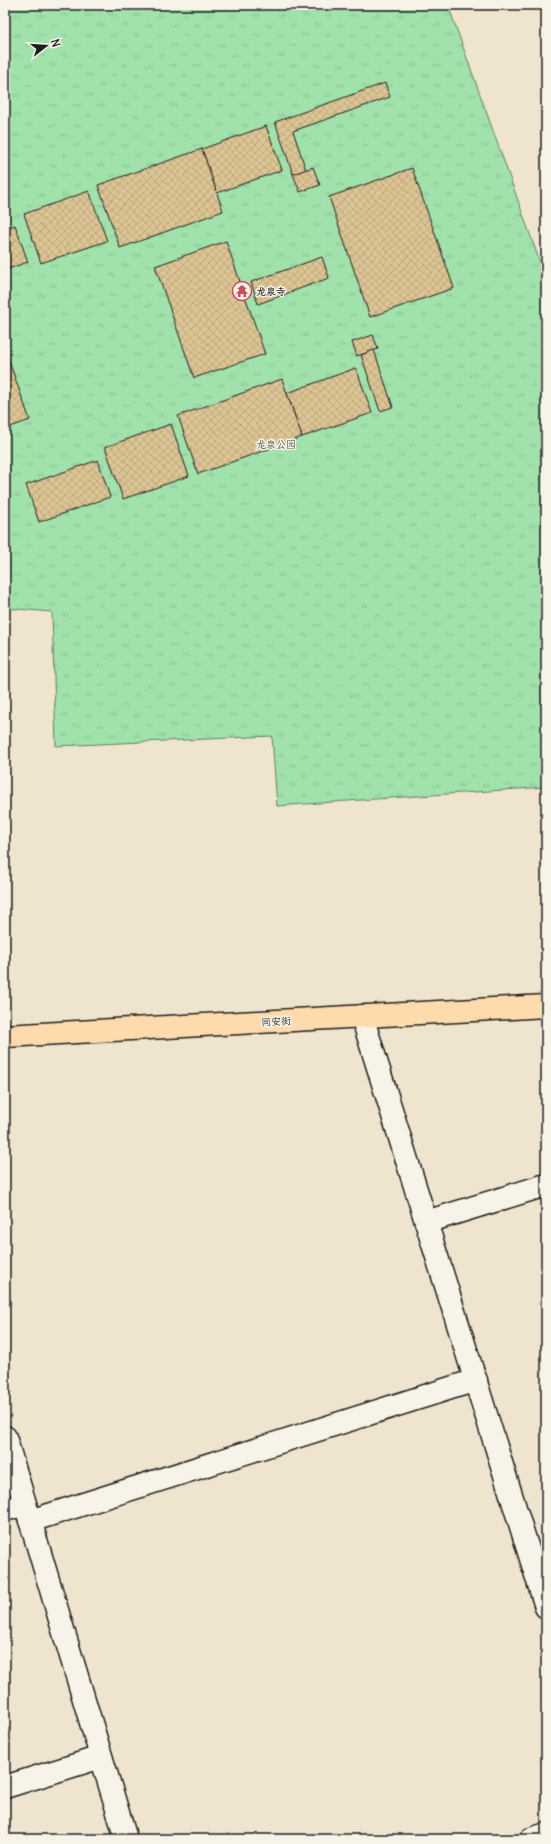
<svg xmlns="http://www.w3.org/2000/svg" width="551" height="1844" viewBox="0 0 551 1844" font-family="Delius,'LXGW WenKai TC',sans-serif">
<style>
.grass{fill:url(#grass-tufts);stroke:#5e7f64}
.building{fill:url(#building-cross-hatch);stroke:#1c1c1c}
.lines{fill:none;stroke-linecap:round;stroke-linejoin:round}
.minor-casing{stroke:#1c1c1c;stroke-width:25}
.major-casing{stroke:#1c1c1c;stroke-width:25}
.minor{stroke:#f7f3e8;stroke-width:22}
.major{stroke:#fedbac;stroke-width:22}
.labels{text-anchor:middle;stroke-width:3;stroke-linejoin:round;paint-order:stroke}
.poi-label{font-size:10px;font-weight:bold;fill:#1c1c1c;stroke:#f7f3e8;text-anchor:start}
.park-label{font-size:10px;fill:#445747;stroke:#f7f3e8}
.street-label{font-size:10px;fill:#1c1c1c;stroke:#f7f3e8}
</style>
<defs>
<pattern id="grass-tufts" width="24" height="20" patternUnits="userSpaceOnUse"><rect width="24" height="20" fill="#a1e2ac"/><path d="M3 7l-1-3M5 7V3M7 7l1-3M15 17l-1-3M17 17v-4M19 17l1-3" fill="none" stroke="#8ac193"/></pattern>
<pattern id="building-cross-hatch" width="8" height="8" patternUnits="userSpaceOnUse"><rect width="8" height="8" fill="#dcc493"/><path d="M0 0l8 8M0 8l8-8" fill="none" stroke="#bca87e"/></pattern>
</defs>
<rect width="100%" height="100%" fill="#efe5ce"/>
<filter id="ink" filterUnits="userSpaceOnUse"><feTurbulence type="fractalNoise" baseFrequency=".025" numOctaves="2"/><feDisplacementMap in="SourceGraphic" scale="8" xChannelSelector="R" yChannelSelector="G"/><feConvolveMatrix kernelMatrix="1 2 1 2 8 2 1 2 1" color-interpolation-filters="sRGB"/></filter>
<g filter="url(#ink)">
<path class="grass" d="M5,5H448L546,279V787L277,806L272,736L56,746L52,612L5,608Z"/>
<g class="building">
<path d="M385,83L390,97L293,131L306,170L293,174L275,122Z"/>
<path d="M266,126L282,170L217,193L202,149Z"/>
<path d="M202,149L223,211L120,248L98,185Z"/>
<path d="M313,167L320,185L300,192L293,174Z"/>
<path d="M412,168L454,288L370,317L329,197Z"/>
<path d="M89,191L107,241L41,263L24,214Z"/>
<path d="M15,225L28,262L5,270V228Z"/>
<path d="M226,241L265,354L194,378L155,266Z"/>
<path d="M322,257L329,278L258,304L251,282Z"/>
<path d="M373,335L378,349L357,356L352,342Z"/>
<path d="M5,350L30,420L5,429Z"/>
<path d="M374,350L393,407L380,411L361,355Z"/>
<path d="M356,368L372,413L302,437L287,393Z"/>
<path d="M282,379L302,437L198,474L178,416Z"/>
<path d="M171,424L189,476L123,499L105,447Z"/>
<path d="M98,460L110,497L39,522L26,485Z"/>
</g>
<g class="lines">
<g class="minor-casing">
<g id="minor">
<path d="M362,1016L546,1607"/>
<path d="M426,1222L546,1185"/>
<path d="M5,1437L126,1839"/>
<path d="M5,1510L25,1504"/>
<path d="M30,1521L476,1380"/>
<path d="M5,1787L101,1757"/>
<path d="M531,1839L546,1834"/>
</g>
</g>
<g class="major-casing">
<path id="major" d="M5,1036L546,1006"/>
</g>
<use href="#minor" class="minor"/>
<use href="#major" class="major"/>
</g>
</g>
<defs>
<g id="temple-ring" transform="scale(1)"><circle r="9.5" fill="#f7f3e8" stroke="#d1495b" stroke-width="1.5"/><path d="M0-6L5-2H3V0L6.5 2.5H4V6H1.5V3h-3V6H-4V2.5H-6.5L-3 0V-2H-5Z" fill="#d1495b"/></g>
</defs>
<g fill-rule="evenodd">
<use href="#temple-ring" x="242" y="291"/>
</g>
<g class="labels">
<g class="poi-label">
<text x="256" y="295">龙泉寺</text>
</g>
<g class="park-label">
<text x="276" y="448">龙泉公园</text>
</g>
<g class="street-label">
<text transform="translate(276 1021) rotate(-3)" y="4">同安街</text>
</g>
</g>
<rect width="551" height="1844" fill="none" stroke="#f7f3e8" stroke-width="20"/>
<rect x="10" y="10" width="531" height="1824" fill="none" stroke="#1c1c1c" stroke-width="1.5" filter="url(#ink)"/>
<g transform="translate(46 46) rotate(73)" stroke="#f7f3e8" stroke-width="3" paint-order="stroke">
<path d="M0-3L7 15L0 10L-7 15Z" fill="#1c1c1c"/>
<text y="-6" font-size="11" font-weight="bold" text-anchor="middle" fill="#1c1c1c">N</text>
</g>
</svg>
